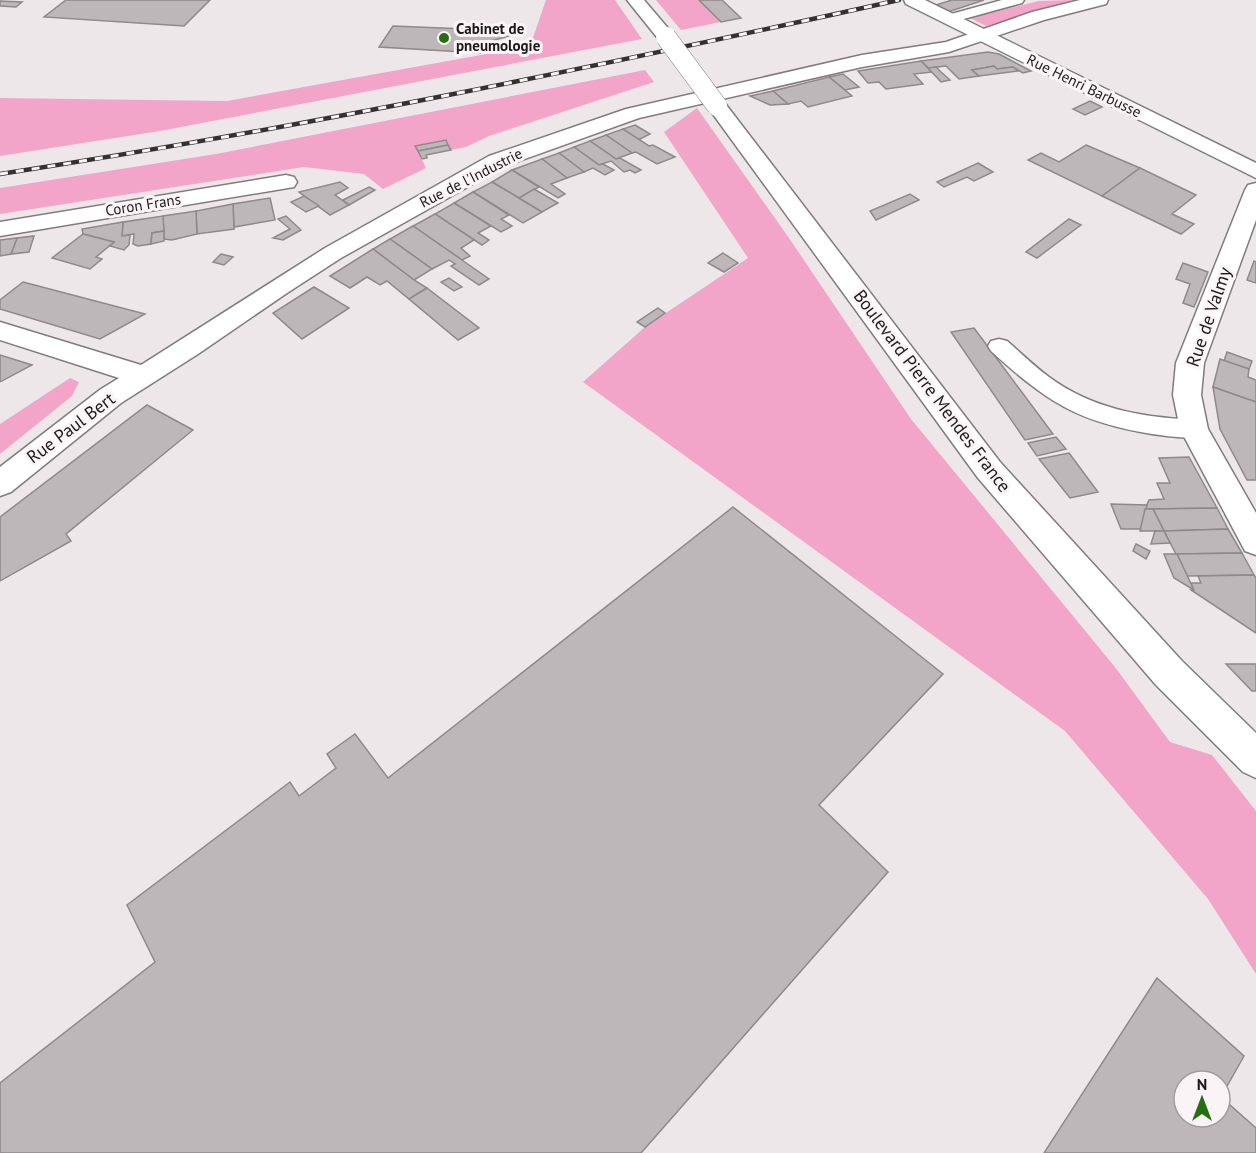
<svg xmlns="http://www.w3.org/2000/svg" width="1256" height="1153" viewBox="0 0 1256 1153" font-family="'PT Sans',sans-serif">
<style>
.green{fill:#f3a5c9}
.building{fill:#beb7ba;stroke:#8f898b;stroke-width:1.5;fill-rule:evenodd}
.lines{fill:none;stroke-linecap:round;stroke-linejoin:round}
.service-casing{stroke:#817b7d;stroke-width:3}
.minor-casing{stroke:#817b7d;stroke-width:3}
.tertiary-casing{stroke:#817b7d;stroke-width:3}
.secondary-casing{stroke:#817b7d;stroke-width:3}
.service{fill:#fff;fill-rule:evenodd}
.minor{fill:#fff;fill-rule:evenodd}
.tertiary{fill:#fff;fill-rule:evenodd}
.secondary{fill:#fff;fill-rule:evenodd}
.rail-casing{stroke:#343132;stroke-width:4.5}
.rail{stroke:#fbf4f7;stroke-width:3;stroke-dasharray:8;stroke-linecap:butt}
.secondary-bridge-casing{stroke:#817b7d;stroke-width:21;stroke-linecap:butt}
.secondary-bridge{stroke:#fff;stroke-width:20}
.poi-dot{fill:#236f11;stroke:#fbf4f7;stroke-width:2}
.labels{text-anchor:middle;stroke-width:6;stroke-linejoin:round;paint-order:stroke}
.far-poi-label{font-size:15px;font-weight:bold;fill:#1b191a;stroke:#fbf4f7;text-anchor:start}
.far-street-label{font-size:15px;fill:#1b191a;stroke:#fbf4f7}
.street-label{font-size:18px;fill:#1b191a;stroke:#fbf4f7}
</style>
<rect width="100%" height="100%" fill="#eee7ea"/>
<g class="green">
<path d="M546,0H615L642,39L160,131L0,156V98L227,101L530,46Z"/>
<path d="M656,0H699L721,22L681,30Z"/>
<path d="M1073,0L986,26L970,18L1039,1Z"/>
<path d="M645,70L654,82L489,136L466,147L451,150L446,140L416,147L426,168L383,189L364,174L304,167L0,214V188L216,154Z"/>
<path d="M697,108L789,238L911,419L1115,667L1170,742L1212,755L1256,811V974L1208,899L1065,731L583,382L645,327L748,258L664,132Z"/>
<path d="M70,378L79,382L72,396L0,454V424Z"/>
</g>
<g class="building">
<path d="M66,0H210L184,26L44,17Z"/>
<path d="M699,0H722L741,18L721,22Z"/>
<path d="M952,0H984L948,12L936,5Z"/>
<path d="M0,1L22,2L16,7L0,6Z"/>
<path d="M393,26L491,30L510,26L518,34L487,42L481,53L379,47Z"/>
<path d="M988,52L999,54L1031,71L1023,73L1013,67L997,69L994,66L972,70L979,76L959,79L946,66L928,68L921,61Z"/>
<path d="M921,61L932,72L914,74L923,84L886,89L879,82L868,83L858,71Z"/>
<path d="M994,66L997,69L1013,67L1018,71L979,76L972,70Z"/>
<path d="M936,67L941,72L950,80L941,82L928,68Z"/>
<path d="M843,74L859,87L845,90L829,77Z"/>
<path d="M829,77L852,96L808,107L801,101L788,104L773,91Z"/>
<path d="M773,91L788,104L770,105L750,96Z"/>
<path d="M1090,101L1102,107L1085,115L1073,109Z"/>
<path d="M635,125L650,134L638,140L623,129Z"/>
<path d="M623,129L649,146L653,145L675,157L657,164L636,152L632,153L606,135Z"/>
<path d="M606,135L632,153L616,159L590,141Z"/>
<path d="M446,140L448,145L418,151L415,146Z"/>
<path d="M590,141L616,159L620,158L641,170L635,173L630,170L624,172L611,161L599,165L574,147Z"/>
<path d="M448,145L451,150L426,155L427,158L422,159L418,151Z"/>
<path d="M1086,145L1140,168L1102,196L1028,160L1041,153L1059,162Z"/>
<path d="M574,147L599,165L603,164L614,170L605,175L593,168L584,172L559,153Z"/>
<path d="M559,153L584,172L567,178L542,159Z"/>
<path d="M542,159L567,178L551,184L565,194L558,198L512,170Z"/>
<path d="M978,163L993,172L974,181L967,177L944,187L937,182Z"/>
<path d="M1140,168L1196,195L1172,214L1194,224L1181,234L1102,196Z"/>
<path d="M512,170L539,187L519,198L492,182Z"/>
<path d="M340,182L348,188L335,195L349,205L330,215L299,192Z"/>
<path d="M492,182L519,198L542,212L523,223L473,192Z"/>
<path d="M369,187L375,190L349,205L343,200Z"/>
<path d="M534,189L558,203L542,212L519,198Z"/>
<path d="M473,192L509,215L501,219L512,226L501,232L454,203Z"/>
<path d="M910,194L919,200L876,220L870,211Z"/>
<path d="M304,196L319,206L306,212L291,202Z"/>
<path d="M270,198L275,220L234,227L233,204Z"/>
<path d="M454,203L491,226L478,233L489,240L482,245L435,214Z"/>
<path d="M233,204L234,229L197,234L196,211Z"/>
<path d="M196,211L197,234L172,240L164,239L163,216Z"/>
<path d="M435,214L474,240L461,248L470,256L462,260L413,226Z"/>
<path d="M163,216L164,231L152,233L151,244L138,246L133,244L134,234L122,236L123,222Z"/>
<path d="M286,216L301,230L283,240L273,238L290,229L278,219Z"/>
<path d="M1069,219L1081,225L1037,258L1026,252Z"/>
<path d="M123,222L122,236L130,235L129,245L124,250L110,246L114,242L83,234L82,229Z"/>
<path d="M413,226L462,260L489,279L479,285L451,266L455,264L449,260L432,269L390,239Z"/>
<path d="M164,231V241L151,244L152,233Z"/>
<path d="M83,234L114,242L96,257L102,259L90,269L52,258Z"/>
<path d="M34,236L29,252L11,254L17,238Z"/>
<path d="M17,238L11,254L0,256V240Z"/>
<path d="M390,239L432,269L414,280L373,249Z"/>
<path d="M373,249L414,280L427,288L409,299L387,281L380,285L367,277L350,288L330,276Z"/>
<path d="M723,253L738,263L724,272L708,263Z"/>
<path d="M221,254L233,257L224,265L213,262Z"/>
<path d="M1254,261L1256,262V283L1247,280Z"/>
<path d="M1183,263L1208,272L1194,307L1183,303L1190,284L1176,279Z"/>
<path d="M449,278L462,287L454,291L441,282Z"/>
<path d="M23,282L145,314L100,339L0,309V300Z"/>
<path d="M314,287L349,308L302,339L273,313Z"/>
<path d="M427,288L479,328L458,340L409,299Z"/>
<path d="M658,308L665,313L645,327L637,322Z"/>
<path d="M974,328L1053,434L1025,440L951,332Z"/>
<path d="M1227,352L1252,361L1249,369L1224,361Z"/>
<path d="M0,355L32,365L0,382Z"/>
<path d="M1220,359L1249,369L1248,377L1256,380V402L1213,387Z"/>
<path d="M1213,387L1256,402V480H1247L1220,429Z"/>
<path d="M147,405L193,430L66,534L71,541L0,581V517Z"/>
<path d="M1056,437L1066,449L1037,456L1028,443Z"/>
<path d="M1069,453L1098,492L1070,498L1039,459Z"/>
<path d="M1189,457L1217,508L1145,509L1149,500L1164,499L1157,483H1170L1159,458Z"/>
<path d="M1111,504L1147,505L1141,529H1121Z"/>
<path d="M733,507L943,674L819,805L888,872L641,1153H0V1083L155,962L127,905L290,782L299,796L336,768L327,754L355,734L388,778Z"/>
<path d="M1217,508L1228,529L1164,531L1153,509Z"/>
<path d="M1145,509H1153L1164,531H1140Z"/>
<path d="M1228,529L1242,553L1176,554L1164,531Z"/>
<path d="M1155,531H1164L1170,543L1151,544Z"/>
<path d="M1136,544L1150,551L1146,559L1133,551Z"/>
<path d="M1242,553L1254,575L1187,576L1177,554Z"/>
<path d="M1164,554H1177L1194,590L1174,578Z"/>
<path d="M1254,575L1256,578V633L1191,590H1194L1191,583H1201L1198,576Z"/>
<path d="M1226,664H1256V691H1252Z"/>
<path d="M1157,978L1244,1056L1221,1097L1256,1128V1153H1044ZM1184,1081H1220V1117H1184Z"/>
</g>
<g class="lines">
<g class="service-casing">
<g id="service">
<path d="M1002,0H1024L1022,3L949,23L942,19L944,16Z"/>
<path d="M999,339L1007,341C1021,353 1034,366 1049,377C1092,409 1142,417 1194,420L1202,423L1206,429L1202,435C1187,440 1168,436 1152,434C1077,422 1046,401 991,351L988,346L991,341Z"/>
</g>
</g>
<g class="minor-casing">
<g id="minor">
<path d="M1080,0H1108L1106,4L1044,20L949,52L862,67L639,118L505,166L341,258L287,293L198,354L121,403L11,492L0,496V467L101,389L119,378L0,340V322L141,365L325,248L489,156L626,109L862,55L946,42L1032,12Z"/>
<path d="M286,175L294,177L297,182L294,187L0,236V222Z"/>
<path d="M1256,183V220L1204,363L1201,395L1208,429L1256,513V555L1245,551L1180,429L1173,395L1176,363L1245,190L1248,185Z"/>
</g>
</g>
<g class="tertiary-casing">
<path id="tertiary" d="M904,0H925L1256,163V178L906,4Z"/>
</g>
<g class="secondary-casing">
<g id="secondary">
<path d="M627,0H644L672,33L675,37L672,41H660Z"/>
<path d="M717,100L724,102L1000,462L1182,661L1256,733V778L1243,772L1156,685L978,478L707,106L710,102Z"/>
</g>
</g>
<use href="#service" class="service"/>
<use href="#minor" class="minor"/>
<use href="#tertiary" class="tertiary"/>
<use href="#secondary" class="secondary"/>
<g class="rail-casing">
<path id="rail" d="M0,174C302,128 601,66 899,0"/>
</g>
<use href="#rail" class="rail"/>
<g class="secondary-bridge-casing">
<path id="secondary-bridge" d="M666,37L717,106"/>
</g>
<use href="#secondary-bridge" class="secondary-bridge"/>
</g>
<circle class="poi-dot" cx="444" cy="38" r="6"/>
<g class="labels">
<g class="far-poi-label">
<text x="456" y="34">Cabinet de<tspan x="456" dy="17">pneumologie</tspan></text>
</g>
<g class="far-street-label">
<text transform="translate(1084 86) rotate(26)" y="5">Rue Henri Barbusse</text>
<text transform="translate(471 178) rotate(-27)" y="5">Rue de l'Industrie</text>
<text transform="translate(143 205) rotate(-9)" y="5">Coron Frans</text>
</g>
<g class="street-label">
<text transform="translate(1209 317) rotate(-71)" y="6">Rue de Valmy</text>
<text transform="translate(932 391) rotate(53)" y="6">Boulevard Pierre Mendes France</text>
<text transform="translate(71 428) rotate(-37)" y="6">Rue Paul Bert</text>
</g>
</g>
<g transform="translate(1202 1099)"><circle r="28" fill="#fbf4f7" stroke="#a19c9f" stroke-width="1.5"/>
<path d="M0-4.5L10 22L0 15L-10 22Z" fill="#236f11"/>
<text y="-9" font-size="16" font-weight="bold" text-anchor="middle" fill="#1b191a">N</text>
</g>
</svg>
